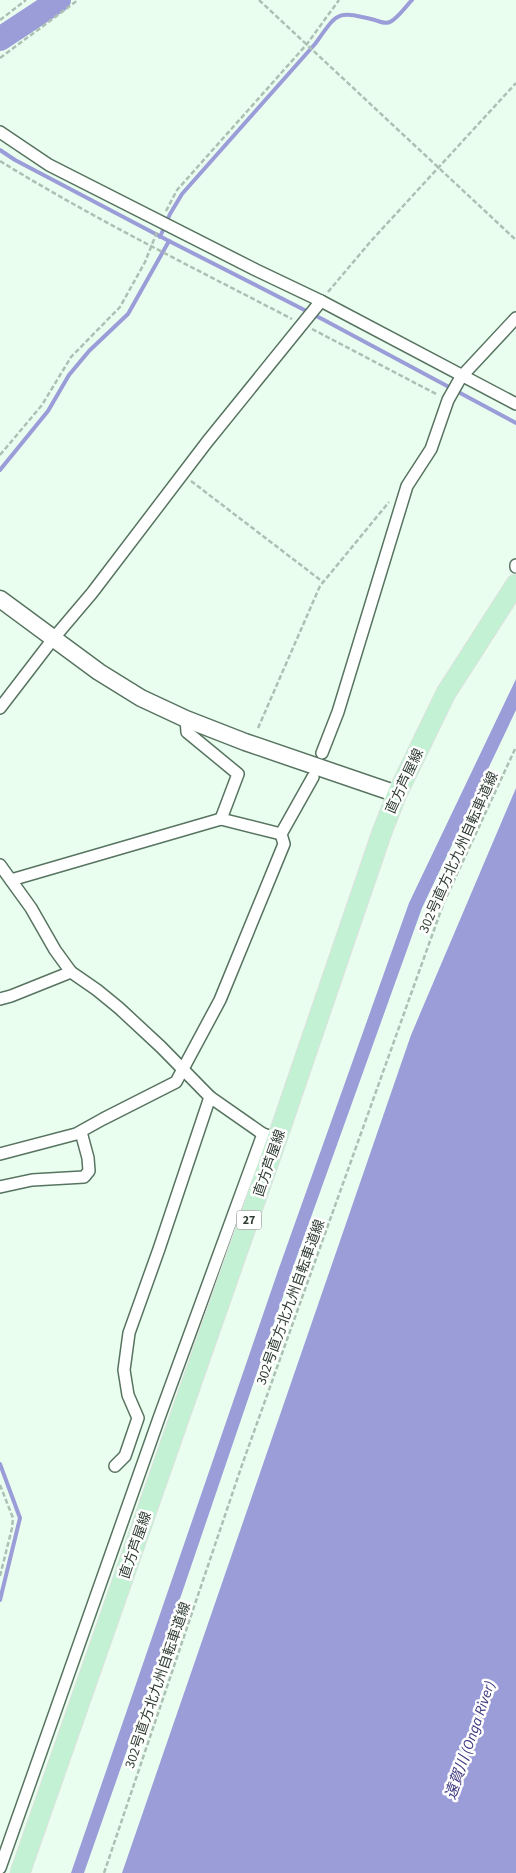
<svg xmlns="http://www.w3.org/2000/svg" width="516" height="1873" viewBox="0 0 516 1873" font-family="'Source Sans 3','Noto Sans JP',sans-serif">
<style>
.water{fill:#9b9dd9}
.lines{fill:none;stroke-linecap:round;stroke-linejoin:round}
.stream{stroke:#9b9dd9;stroke-width:4}
.river{stroke:#9b9dd9;stroke-width:24}
.street-casing{stroke:#577460;stroke-width:14}
.secondary-casing{stroke:#577460;stroke-width:19}
.primary-casing{stroke:#dee0df;stroke-width:21}
.path{stroke:#aec0b3;stroke-width:2.5;stroke-dasharray:5 2.5;stroke-linecap:butt}
.street{stroke:#fff;stroke-width:11}
.secondary{stroke:#fff;stroke-width:16}
.primary{stroke:#c2f2d3;stroke-width:19}
.labels{text-anchor:middle;stroke-width:5;stroke-linejoin:round;paint-order:stroke}
.shield{fill:#fff;stroke:#6e7771;stroke-width:1}
.shield-label{font-size:12px;font-weight:bold;fill:#303d34}
.street-label{font-size:14px;fill:#303d34;stroke:#fff}
.water-label{font-size:15px;font-style:italic;fill:#3d3980;stroke:#fff}
</style>
<rect width="100%" height="100%" fill="#eafef0"/>
<g class="water">
<path d="M516,679V710L422,908L291,1273L183,1590L84,1873H71L279,1268L409,903Z"/>
<path d="M516,788V1873H122L411,1035Z"/>
</g>
<g class="lines">
<g class="stream">
<path d="M0,150L15,160L169,241L324,320L516,423"/>
<path d="M160,237L170,214L182,194L315,44C338,12 336,10 375,20C380,22 384,24 390,22C398,18 406,6 412,0"/>
<path d="M0,470L48,411L69,375L89,351L128,314L169,241"/>
<path d="M0,1464L20,1518L0,1600"/>
</g>
<path class="river" d="M0,39L59,0"/>
<g class="street-casing">
<g id="street">
<path d="M0,132L49,165L256,270L321,301L516,404"/>
<path d="M516,565V567"/>
<path d="M0,708L53,639L92,593L207,442L321,301"/>
<path d="M186,719L187,732L238,774L221,819"/>
<path d="M322,753L338,712L407,486L431,449L448,400L461,377L516,318"/>
<path d="M0,865L31,908L55,950L71,972L97,990L119,1008L161,1047L210,1097L263,1134L269,1136"/>
<path d="M11,880L221,819L281,834"/>
<path d="M0,999L11,996L71,972"/>
<path d="M0,1154L76,1134L103,1119L176,1082L220,1000L284,844L281,834L313,777"/>
<path d="M0,1187L32,1180L84,1177L89,1171L88,1158L81,1132"/>
<path d="M115,1466L125,1456L138,1418L128,1395L124,1370L129,1333L159,1249L210,1097"/>
<path d="M0,1868L159,1418L263,1134"/>
</g>
</g>
<g class="secondary-casing">
<path id="secondary" d="M0,599L99,672L141,698L186,719L245,742L397,794"/>
</g>
<g class="primary-casing">
<path id="primary" d="M20,1873L277,1139L382,832L397,794L446,693L516,584"/>
</g>
<g class="path">
<path d="M259,0L516,240"/>
<path d="M0,20L26,0"/>
<path d="M0,58L78,0"/>
<path d="M0,161C94,219 194,268 292,319"/>
<path d="M166,211L177,190L307,44L339,0"/>
<path d="M328,292L371,241L516,83"/>
<path d="M312,329L438,395"/>
<path d="M0,455L42,405L71,357L120,307L145,262L157,232"/>
<path d="M191,481L323,582"/>
<path d="M258,728L320,586L389,502"/>
<path d="M0,1485L13,1518L12,1528L0,1576"/>
<path d="M104,1873L242,1465L444,902L516,747"/>
</g>
<use href="#street" class="street"/>
<use href="#secondary" class="secondary"/>
<use href="#primary" class="primary"/>
</g>
<g class="labels">
<rect class="shield" x="236.5" y="1210.5" width="25" height="19" rx="4"/>
<g class="shield-label">
<text x="249" y="1224">27</text>
</g>
<g class="street-label">
<text transform="translate(404 781) rotate(-65)" y="5">直方芦屋線</text>
<text transform="translate(458 852) rotate(-66)" y="5">302号直方北九州自転車道線</text>
<text transform="translate(269 1163) rotate(-71)" y="5">直方芦屋線</text>
<text transform="translate(290 1302) rotate(-70)" y="5">302号直方北九州自転車道線</text>
<text transform="translate(135 1545) rotate(-71)" y="5">直方芦屋線</text>
<text transform="translate(157 1685) rotate(-71)" y="5">302号直方北九州自転車道線</text>
</g>
<g class="water-label">
<text transform="translate(470 1740) rotate(-71)" y="5">遠賀川 (Onga River)</text>
</g>
</g>
</svg>
